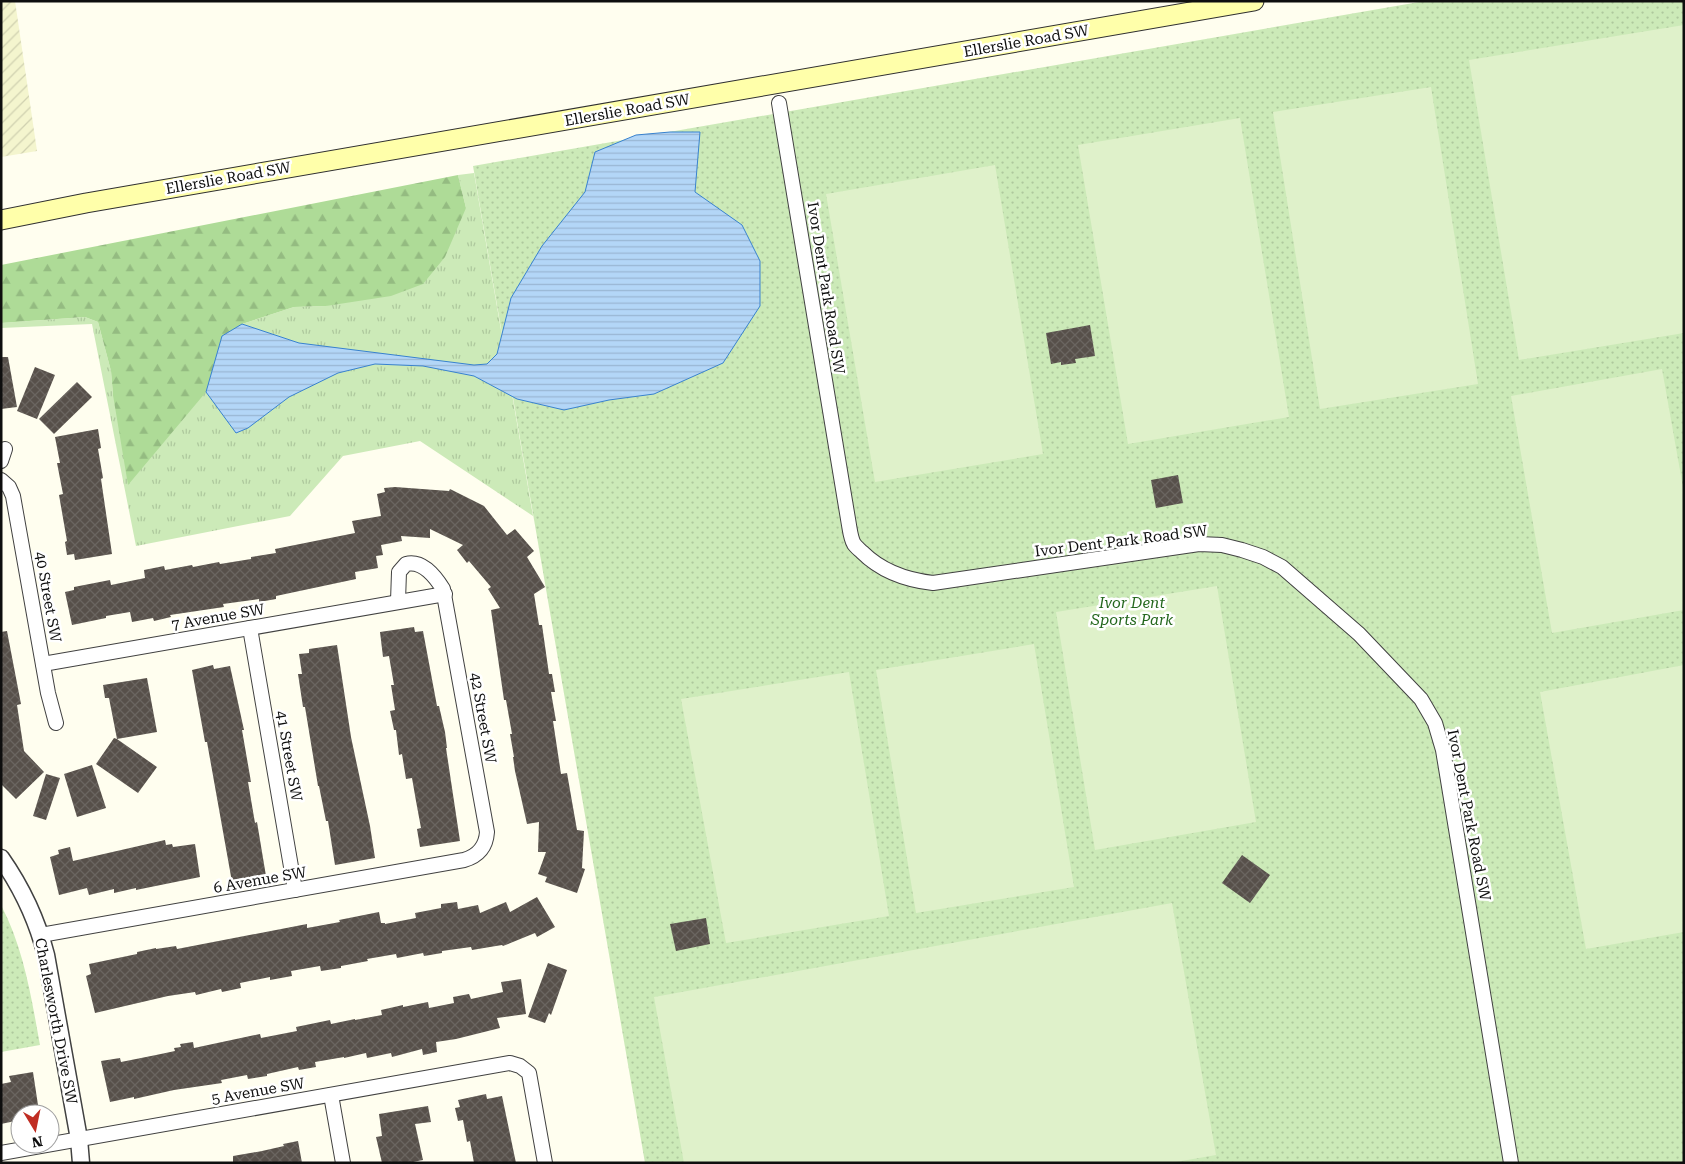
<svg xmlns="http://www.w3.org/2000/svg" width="1685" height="1164" viewBox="0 0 1685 1164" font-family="'Roboto Serif',serif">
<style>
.farmland{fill:url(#farmland-furrows)}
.grass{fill:url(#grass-tufts)}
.forest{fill:url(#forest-firs)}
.park{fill:url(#park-dots)}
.pitch{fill:#dff1ca}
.water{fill:url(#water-rules);stroke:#3882cf}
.building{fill:url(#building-cross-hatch)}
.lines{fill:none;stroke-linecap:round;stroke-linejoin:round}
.minor-casing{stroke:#414141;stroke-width:16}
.tertiary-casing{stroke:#414141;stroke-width:19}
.secondary-casing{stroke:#303030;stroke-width:21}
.minor{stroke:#fff;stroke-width:14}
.tertiary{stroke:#fff;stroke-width:16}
.secondary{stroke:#ffa;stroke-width:19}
.labels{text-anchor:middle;stroke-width:5;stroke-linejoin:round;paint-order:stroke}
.street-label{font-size:15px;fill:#0e0e0e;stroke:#fff}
.park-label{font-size:15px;font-style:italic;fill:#24671d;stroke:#fff}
</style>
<defs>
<pattern id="farmland-furrows" width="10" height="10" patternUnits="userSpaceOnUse" patternTransform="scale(1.25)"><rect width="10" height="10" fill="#f4f5ce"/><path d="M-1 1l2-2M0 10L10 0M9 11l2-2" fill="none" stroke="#d0d1b0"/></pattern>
<pattern id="grass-tufts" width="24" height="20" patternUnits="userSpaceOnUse" patternTransform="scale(1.25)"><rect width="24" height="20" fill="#cceab8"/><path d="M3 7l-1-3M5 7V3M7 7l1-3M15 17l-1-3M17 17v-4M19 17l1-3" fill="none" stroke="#aec89d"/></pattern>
<pattern id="forest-firs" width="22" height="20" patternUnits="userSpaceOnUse" patternTransform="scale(1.25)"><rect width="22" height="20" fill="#aedb97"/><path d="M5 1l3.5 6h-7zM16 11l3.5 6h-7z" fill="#94bb81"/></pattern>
<pattern id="park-dots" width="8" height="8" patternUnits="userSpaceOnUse" patternTransform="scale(1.25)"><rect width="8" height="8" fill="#cceab8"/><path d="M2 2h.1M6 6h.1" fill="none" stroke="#aec89d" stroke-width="1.8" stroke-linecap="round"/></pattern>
<pattern id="water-rules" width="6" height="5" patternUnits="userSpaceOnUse" patternTransform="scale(1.25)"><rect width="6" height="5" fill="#b3d6f7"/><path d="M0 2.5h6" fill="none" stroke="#99b6d3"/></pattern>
<pattern id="building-cross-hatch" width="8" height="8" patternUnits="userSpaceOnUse" patternTransform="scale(1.25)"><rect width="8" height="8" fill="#57504a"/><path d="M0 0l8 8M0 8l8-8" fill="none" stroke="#6a6560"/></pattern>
</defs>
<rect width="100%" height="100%" fill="#fffeef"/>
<path class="farmland" d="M1,1H15L37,151L1,157Z"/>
<path class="grass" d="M474,173L533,516L420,441L343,456L290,516L136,546L92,324L1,328V323L85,317L98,322L111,371L113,395L242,324L294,307L326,306L466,208L458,175Z"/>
<path class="forest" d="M458,175L466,208L445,257L423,284L391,296L326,306L294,307L242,324L222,336L206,392L128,485L113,395L111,371L98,322L85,317L1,323V265Z"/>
<g class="park">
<path d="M1425,1H1684V1163H645L473,166Z"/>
<path d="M1,905C24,949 31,996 40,1045L1,1052Z"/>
</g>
<g class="pitch">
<path d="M1684,25V333L1519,360L1469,60Z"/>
<path d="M1431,87L1478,384L1320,409L1273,112Z"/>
<path d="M1240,118L1289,417L1128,444L1078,145Z"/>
<path d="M995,165L1043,454L875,482L826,194Z"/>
<path d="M1662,369L1684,493V610L1552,633L1511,396Z"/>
<path d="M1217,586L1256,822L1095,850L1056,612Z"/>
<path d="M1034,644L1074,887L916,913L876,670Z"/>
<path d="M1684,665V932L1586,949L1540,692Z"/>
<path d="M849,672L889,916L726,943L681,699Z"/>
<path d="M1172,903L1216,1155L1170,1163H684L654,997Z"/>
</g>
<path class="water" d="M670,132H700L695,192L742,225L760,261V306L723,363L654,394L609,400L564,410L517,399L474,376L423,366L375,364L338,373L289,397L248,428L236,433L206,392L222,336L242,324L299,343L474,365L487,364L497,354L511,298L542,246L585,192L595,152L636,135Z"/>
<g class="building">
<path d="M1090,325L1095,356L1075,359L1076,363L1061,365V362L1051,364L1046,333Z"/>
<path d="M1,357H8L17,407L1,409Z"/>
<path d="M35,367L55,375L37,419L17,411Z"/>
<path d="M77,382L92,397L54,434L39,419Z"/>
<path d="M98,429L101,448L98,449L103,478L101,479L112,554L75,560L74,554L67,555L65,542L67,541L59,495L63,494L57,463H60L55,437Z"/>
<path d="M1178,475L1183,503L1156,508L1151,480Z"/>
<path d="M395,487L449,491L450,489L484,506L507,535L515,529L534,551L527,557L545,587L534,594L539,625H542L549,674H552L555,692H551L556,721H553L561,774L567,773L577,830L584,831L582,868L585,869L577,893L545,882L547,877L538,874L546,852H538L539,822L527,824L515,771L513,757H514L510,734H512L506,700H504L491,610L500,608L488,589L491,587L469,561L467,563L457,550L463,545L430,529V538L401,536L402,541L381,545L383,555L376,556L378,568L355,572L356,579L276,596V599L259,602V599L223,604L224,607L170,615L171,617L154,621L153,618L132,622L130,612L106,616V618L72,625L65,592L74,590V587L110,580L111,585L145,578L144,570L164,566L165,570L192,565L193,567L219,562L220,564L251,559V557L276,553L275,549L355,533L352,521L381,516L377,494L385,492L384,488Z"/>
<path d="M414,627L415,632L423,631L437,706H439L445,732L447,748H446L460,841L420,847L417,829L421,828L416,801L412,778L406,779L402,754L399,755L396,730H394L390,711L395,710L391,685H394L389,656L383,657L380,632Z"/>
<path d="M7,631L21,704L17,705L24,751L44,772L16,799L1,784V632Z"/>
<path d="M337,645L351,737L370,826L375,858L335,865L328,821H326L319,786H318L305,707H303L298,674H302L299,654L309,653V649Z"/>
<path d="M213,665L214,669L230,666L244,730H242L251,782H248L255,823L257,822L266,876L232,882L207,742H205L192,670Z"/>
<path d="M147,678L157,732L117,739L157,767L138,793L96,764L114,738L117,739L109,698H105L103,685Z"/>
<path d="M92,765L106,808L77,817L64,774Z"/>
<path d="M46,774L60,778L46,820L33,816Z"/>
<path d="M165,840L166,845L172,844L173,847L195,844L200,877L136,890V888L114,893V889L89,895L87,888L59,895L50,857L59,854L58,850L70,847L73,861Z"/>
<path d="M1242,855L1270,875L1250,903L1222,883Z"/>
<path d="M537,897L555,927L537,937L535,933L503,946L502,945L472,950L471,947L442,951V953L424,956L423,953L397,958L396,954L367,959L368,961L341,966V968L321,971L320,966L291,971L292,976L270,980V977L240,983L241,988L222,992L221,989L196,995L195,992L168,996L95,1013L86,976L91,974L89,964L137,954V952L156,948V949L176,946L177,949L307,924V928L340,922L339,920L379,912L381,923H385V924L416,918L415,913L441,908V904L457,902L458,909L478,905L480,913L506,902L510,912Z"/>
<path d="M706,918L710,944L676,951L670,924Z"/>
<path d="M548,963L567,970L551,1015L549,1013L545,1023L528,1017Z"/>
<path d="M521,979L526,1014L497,1018L500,1028L456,1039L436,1042L437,1052L423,1055L422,1049L392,1057L391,1053L367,1058L366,1053L344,1058V1057L315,1062L316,1067L299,1070L298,1067L267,1074V1076L248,1079L247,1075L221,1080L222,1083L174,1090L134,1099V1097L110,1102L101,1061L120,1058L121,1062L156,1055L175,1051L174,1048L181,1047L180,1044L193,1042L194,1048L260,1034L261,1038L297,1031L296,1027L330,1020L331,1024L355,1019V1020L382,1015L381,1010L403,1005V1007L428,1002L429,1008L454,1003L453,997L469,994L471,999L503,992L501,982Z"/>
<path d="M33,1072L38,1105L33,1106L35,1114H20V1120L1,1124V1084L11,1082L9,1076Z"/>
<path d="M486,1094L487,1099L502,1096L516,1163H474L470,1141L467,1142L463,1120L458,1121L455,1108L460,1107L458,1100Z"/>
<path d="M428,1106L431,1122L415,1124L423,1160L408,1163H382L376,1137L382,1136L379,1114Z"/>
<path d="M298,1141L302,1163H233V1156L262,1151L284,1146L283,1144Z"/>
</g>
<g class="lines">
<g class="minor-casing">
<g id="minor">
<path d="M779,103L849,525C850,531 851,539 854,544C856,547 860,550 862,552C882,572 906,580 933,583L1199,544L1222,545L1242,550L1263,557L1282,567L1359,634L1421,699L1435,723L1443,750L1511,1163"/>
<path d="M1,461L5,449"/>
<path d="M1,480L9,487L13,496L48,693L56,723"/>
<path d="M250,628L295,890"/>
<path d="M43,664L445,594"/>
<path d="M41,935L464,860C478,856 486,847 487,832L443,589C435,576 422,560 406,564L399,572L398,601"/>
<path d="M331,1095L343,1163"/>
<path d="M1,1153L510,1063L520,1066L529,1073L545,1163"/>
</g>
</g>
<g class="tertiary-casing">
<path id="tertiary" d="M1,858C22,888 37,920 46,955L79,1139L81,1163"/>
</g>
<g class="secondary-casing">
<path id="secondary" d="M1,220L86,203L1254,1"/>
</g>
<use href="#minor" class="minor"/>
<use href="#tertiary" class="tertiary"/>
<use href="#secondary" class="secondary"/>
</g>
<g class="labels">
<g class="street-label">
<text transform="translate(1026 41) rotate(-10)" y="5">Ellerslie Road SW</text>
<text transform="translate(627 110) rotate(-10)" y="5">Ellerslie Road SW</text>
<text transform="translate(228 178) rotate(-10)" y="5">Ellerslie Road SW</text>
<text transform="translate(826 288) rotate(81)" y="5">Ivor Dent Park Road SW</text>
<text transform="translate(1121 541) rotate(-7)" y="5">Ivor Dent Park Road SW</text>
<text transform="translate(48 597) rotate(80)" y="5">40 Street SW</text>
<text transform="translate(218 617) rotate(-10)" y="5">7 Avenue SW</text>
<text transform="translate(483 718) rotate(80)" y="5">42 Street SW</text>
<text transform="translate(289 756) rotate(80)" y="5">41 Street SW</text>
<text transform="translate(1469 815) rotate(79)" y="5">Ivor Dent Park Road SW</text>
<text transform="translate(260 880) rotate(-10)" y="5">6 Avenue SW</text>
<text transform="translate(56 1021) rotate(79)" y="5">Charlesworth Drive SW</text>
<text transform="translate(258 1091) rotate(-10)" y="5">5 Avenue SW</text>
</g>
<g class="park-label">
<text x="1132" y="608">Ivor Dent<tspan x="1132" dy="17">Sports Park</tspan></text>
</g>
</g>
<rect width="1685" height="1164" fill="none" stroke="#0e0e0e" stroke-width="5"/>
<g transform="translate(35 1129) rotate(170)"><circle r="24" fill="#ffffff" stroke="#9f9f9f"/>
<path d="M0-4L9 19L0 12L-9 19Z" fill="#c02d23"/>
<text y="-8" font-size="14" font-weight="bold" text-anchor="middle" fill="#0e0e0e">N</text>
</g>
</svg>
